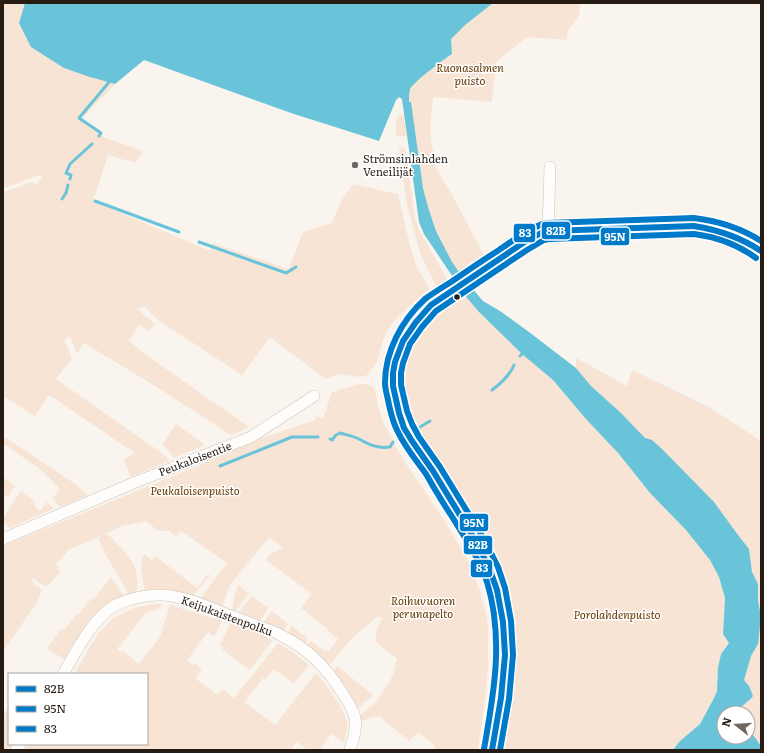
<svg xmlns="http://www.w3.org/2000/svg" width="764" height="753" viewBox="0 0 764 753" font-family="Literata,serif">
<style>
.green{fill:#f7e4d4}
.water{fill:#69c4d9}
.lines{fill:none;stroke-linecap:round;stroke-linejoin:round}
.stream{stroke:#69c4d9;stroke-width:3}
.street-casing{stroke:#cbc4bd;stroke-width:12}
.secondary-casing{stroke:#cbc4bd;stroke-width:16}
.street{stroke:#fefdfc;stroke-width:11}
.secondary{stroke:#fefdfc;stroke-width:15}
.bus-1-casing{stroke:#fff;stroke-width:9}
.bus-2-casing{stroke:#fff;stroke-width:9}
.bus-3-casing{stroke:#fff;stroke-width:9}
.bus-1{stroke:#007ac9;stroke-width:6}
.bus-2{stroke:#007ac9;stroke-width:6}
.bus-3{stroke:#007ac9;stroke-width:6}
.poi-dot{fill:#706860;stroke:#fff;stroke-width:1.5}
.bus-dot{fill:#261c14;stroke:#fff;stroke-width:1.5}
.labels{text-anchor:middle;stroke-width:3;stroke-linejoin:round;paint-order:stroke}
.park-label{font-size:11px;font-style:italic;fill:#663902;stroke:#fff}
.poi-label{font-size:11px;fill:#261c14;stroke:#fff;text-anchor:start}
.street-label{font-size:11px;fill:#261c14;stroke:#fff}
.line-badge{stroke:#fff;stroke-width:1.5}
.badge-label{font-size:11px;text-anchor:middle;font-weight:bold;fill:#fff}
</style>
<rect width="100%" height="100%" fill="#faf4ee"/>
<g class="green">
<path d="M3,3H73L90,77L115,84L82,118L105,138L143,151L135,163L108,155L93,201L210,251L212,243L289,269L303,232L332,223L341,201L353,184L398,194L409,242L416,266L430,289L417,299L395,320L387,332L383,340L377,362L366,376L360,377L338,374L326,379L270,337L242,375L158,320L144,306L137,309L155,324L149,331L139,324L129,341L142,352L249,427L231,435L152,384L84,343L77,354L70,337L64,340L72,358L56,379L166,456L169,461L131,477L124,460L135,453L49,395L35,416L3,396V192L32,182L36,185L43,175C28,177 17,185 3,188Z"/>
<path d="M458,3H580L579,16L568,30L567,40L527,37L496,62L492,102L433,97L430,130L431,140L436,168L451,193L485,257L460,274C442,248 429,218 423,187C417,160 415,131 411,102H409C409,98 408,93 410,89C414,82 444,59 452,54L451,39Z"/>
<path d="M403,114L407,136L397,137C396,128 393,117 403,114Z"/>
<path d="M405,147L415,218L419,230L448,281L437,288L420,253L415,235L407,205L399,148Z"/>
<path d="M467,298L479,312L525,356L553,380L585,418L619,454L650,493L686,530L710,560L719,577L725,598L723,634L729,643L721,654L718,668L717,691L714,698L700,724L680,741L673,750H502L510,700L511,629L509,609L420,442L406,414L400,385L404,357L409,341L428,319L460,299Z"/>
<path d="M576,358L627,386L632,370L709,407L761,441V750L748,737V713H738L750,618L620,412L591,386L576,368Z"/>
<path d="M360,384H366L373,387L376,392L377,402L382,420L395,445L406,464L446,523L460,547L468,560L480,591L486,613L488,626V665L486,689L478,750H434L435,746L418,732L409,741L380,717C372,716 367,720 358,721V717L375,703L390,681L394,672L397,659L375,641L377,629L382,618L378,616L352,638L328,667L306,647L311,641L326,652L327,650L329,651L338,639L327,630L328,629L301,608L312,594L266,560L269,555L283,548L269,537L230,585L222,607L198,601L227,563L181,531L176,536L169,531H158L146,521L122,526L107,533C116,544 130,554 135,568C138,576 137,585 137,593L129,597L126,589L104,552L99,541L100,536L70,549L56,564L60,572L48,586H44L33,578L31,581L41,589V593L37,602L3,652V546L200,465L262,438L315,420L316,416L323,419L332,392Z"/>
<path d="M176,424L205,445L174,458L170,452L162,445Z"/>
<path d="M3,436L78,486L88,495L60,507L53,498L60,489L41,470L3,443Z"/>
<path d="M3,477L15,486L8,497L3,494Z"/>
<path d="M21,491L36,503L34,506L40,511L47,502L51,506L53,509L10,528L3,521V518Z"/>
<path d="M144,554L152,560L155,556L197,588L208,574L210,575L191,598L145,592C143,580 139,566 144,554Z"/>
<path d="M111,577L125,598L66,661L47,648L62,628L64,630L77,614L78,615L91,599L93,600Z"/>
<path d="M238,585L249,594L234,612L233,611C233,601 234,595 238,585Z"/>
<path d="M252,596L268,608L260,621L238,613Z"/>
<path d="M153,604H161V607L159,609L146,613L117,649L122,653L123,651L139,664L160,637L170,605L222,621L214,637L208,632L187,660L193,665L195,663L202,669L196,679L218,695L223,689L234,698L278,643L291,651L309,665L294,684L274,669L265,680L263,678L245,702L275,725L316,673C326,683 345,710 347,723C348,729 345,736 344,742L331,734L320,750H308L297,742L290,750H25L29,744H147V674H74L97,635L113,618L137,607Z"/>
<path d="M272,611L288,624L282,632L263,623Z"/>
<path d="M230,623L262,635L273,640L250,670L222,649L223,647L220,645Z"/>
<path d="M292,626L308,639L304,645L286,635Z"/>
<path d="M337,666L373,695L356,710L332,673Z"/>
<path d="M9,707V744H14L10,750H3V715Z"/>
</g>
<path class="water" d="M25,3H493L465,25L451,39L452,54C444,59 415,81 410,89C409,93 409,98 409,102H411L423,188L428,207L436,231L451,260L460,274L483,301L500,311L529,332L576,368L591,386L620,412L645,438L652,440L662,449L714,502L735,531L749,549L752,572L758,584V601L761,616L758,644L751,656L744,680L749,686L753,696C749,702 745,702 741,708L742,713H724V737H748V728L761,746V750H673L680,741L700,724L714,698L717,691L718,668L721,654L729,643L723,634L725,598L719,577L710,560L686,530L650,493L619,454L585,418L553,380L522,354L479,312L467,298L424,234L419,222L402,99L399,97L396,100L379,141L291,113L144,60L115,84L90,77L64,68L31,47L19,23Z"/>
<g class="lines">
<g class="stream">
<path d="M99,136L101,133L79,118L110,81"/>
<path d="M70,179L71,175L66,173L70,164L92,144"/>
<path d="M62,199L66,193L68,185"/>
<path d="M95,201L179,232"/>
<path d="M199,242L286,273L296,267"/>
<path d="M520,356L522,354"/>
<path d="M492,390C500,384 510,375 514,365"/>
<path d="M420,427L430,421"/>
<path d="M330,439L332,440L336,435L340,433C346,435 353,436 359,439C368,444 378,449 390,447L393,442"/>
<path d="M220,466L292,437H318"/>
</g>
<g class="street-casing">
<g id="street">
<path d="M548,231L550,167"/>
<path d="M3,539L131,484L251,437L314,396"/>
<path d="M63,674C76,652 93,617 116,605C127,599 143,596 156,595C178,594 204,605 223,613C237,618 250,623 263,628C269,630 276,632 282,636C307,648 326,667 341,691C346,699 353,708 355,718C357,729 353,739 350,750"/>
<path d="M16,750L20,744"/>
</g>
</g>
<g class="secondary-casing">
<path id="secondary" d="M492,750C497,722 502,694 504,666C507,637 502,607 494,579C485,554 471,532 457,510C449,497 441,484 433,471C424,458 414,445 406,431C401,422 399,412 397,402C396,397 394,390 393,384C392,353 409,326 431,305L523,243L541,233L548,231L571,230L694,226C718,229 741,236 761,251"/>
</g>
<use href="#street" class="street"/>
<use href="#secondary" class="secondary"/>
<g class="bus-1-casing">
<path id="bus-1" d="M492,750L501,698L505,655L503,622L497,590L490,570L477,543L433,471L412,441L404,428L399,413L393,386V373L395,362L403,341L416,322L431,305L523,243L541,233L548,231L694,226C719,230 740,237 761,251"/>
</g>
<g class="bus-2-casing">
<path id="bus-2" d="M500,750L509,699L513,655L511,621L505,588L498,567L484,539L440,467L419,437L412,424L407,411L401,385V373L403,363L410,344L422,327L436,311L527,250L544,240L549,239L694,234C717,237 737,244 756,258"/>
</g>
<g class="bus-3-casing">
<path id="bus-3" d="M484,749C494,693 504,638 487,582C479,558 464,536 451,515C442,502 434,488 426,474C416,460 405,447 398,432C393,423 391,414 389,405C388,398 385,390 385,383C385,351 402,320 425,299C433,293 443,287 451,282C467,271 483,260 499,250C514,240 529,228 546,223L694,218C718,221 741,228 761,241"/>
</g>
<use href="#bus-1" class="bus-1"/>
<use href="#bus-2" class="bus-2"/>
<use href="#bus-3" class="bus-3"/>
</g>
<circle class="poi-dot" cx="355" cy="165" r="4"/>
<circle class="bus-dot" cx="457" cy="297" r="3.5"/>
<g class="labels">
<g class="park-label">
<text x="470" y="72">Ruonasalmen<tspan x="470" dy="13">puisto</tspan></text>
<text x="195" y="495">Peukaloisenpuisto</text>
<text x="423" y="605">Roihuvuoren<tspan x="423" dy="13">perunapelto</tspan></text>
<text x="617" y="619">Porolahdenpuisto</text>
</g>
<g class="poi-label">
<text x="363" y="163">Strömsinlahden<tspan x="363" dy="13">Veneilijät</tspan></text>
</g>
<g class="street-label">
<text transform="translate(195 459) rotate(-21)" y="4">Peukaloisentie</text>
<text transform="translate(227 616) rotate(20)" y="4">Keijukaistenpolku</text>
</g>
</g>
<g class="line-badge">
<rect x="541" y="221" width="30" height="19" rx="4" fill="#007ac9"/>
<rect x="513" y="223" width="23" height="20" rx="4" fill="#007ac9"/>
<rect x="600" y="227" width="30" height="19" rx="4" fill="#007ac9"/>
<rect x="459" y="513" width="30" height="19" rx="4" fill="#007ac9"/>
<rect x="463" y="535" width="30" height="20" rx="4" fill="#007ac9"/>
<rect x="470" y="559" width="23" height="19" rx="4" fill="#007ac9"/>
</g>
<g class="badge-label">
<text x="556" y="235">82B</text>
<text x="525" y="237">83</text>
<text x="615" y="241">95N</text>
<text x="474" y="527">95N</text>
<text x="478" y="549">82B</text>
<text x="482" y="572">83</text>
</g>
<rect width="764" height="753" fill="none" stroke="#261c14" stroke-width="8"/>
<rect x="8" y="673" width="140" height="72" fill="#ffffff" stroke="#a8a4a1"/>
<rect x="16" y="686" width="20" height="6" fill="#007ac9" stroke="#a8a4a1"/>
<text x="44" y="693" font-size="12" fill="#261c14">82B</text>
<rect x="16" y="706" width="20" height="6" fill="#007ac9" stroke="#a8a4a1"/>
<text x="44" y="713" font-size="12" fill="#261c14">95N</text>
<rect x="16" y="726" width="20" height="6" fill="#007ac9" stroke="#a8a4a1"/>
<text x="44" y="733" font-size="12" fill="#261c14">83</text>
<g transform="translate(736 725) rotate(287)"><circle r="19" fill="#ffffff" stroke="#a8a4a1"/>
<path d="M0-3L7 15L0 10L-7 15Z" fill="#706860"/>
<text y="-6" font-size="11" font-weight="bold" text-anchor="middle" fill="#261c14">N</text>
</g>
</svg>
